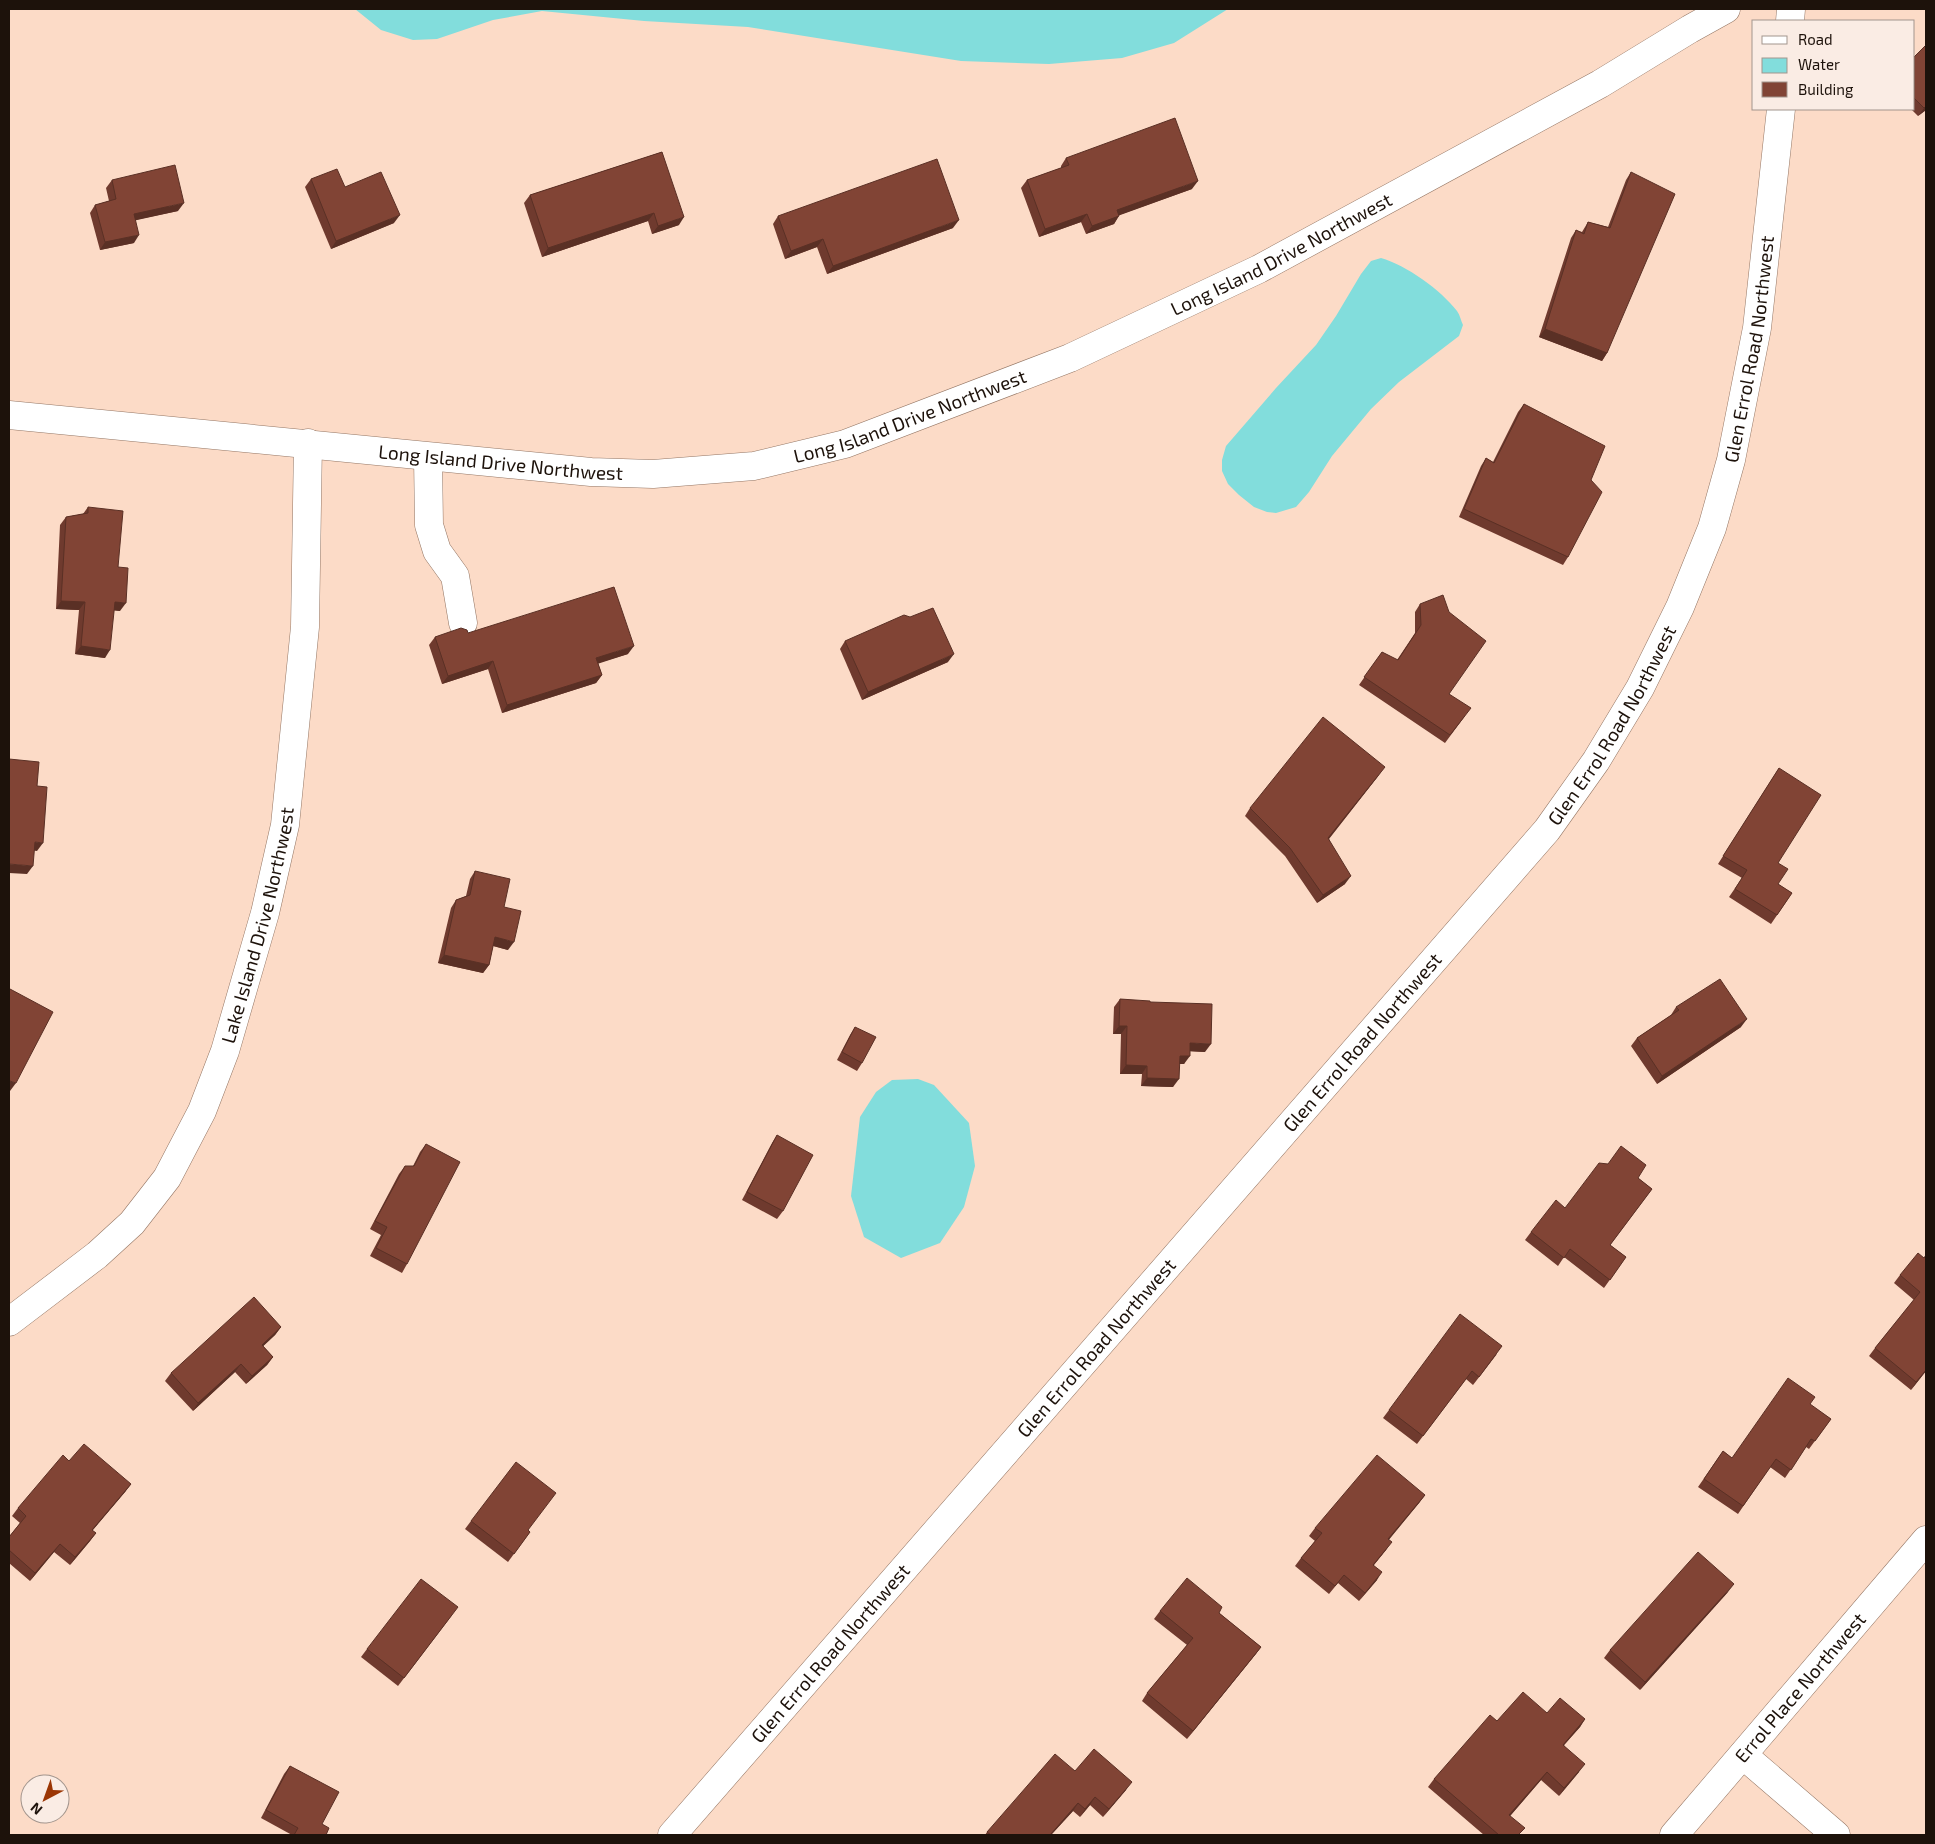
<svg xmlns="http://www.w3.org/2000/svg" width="1935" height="1844" viewBox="0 0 1935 1844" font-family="'Exo 2',sans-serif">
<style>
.water{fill:#82dddc}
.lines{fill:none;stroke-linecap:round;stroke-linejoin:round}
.minor-casing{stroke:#947664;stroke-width:29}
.minor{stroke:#fff;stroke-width:28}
.wall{fill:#6f3a2e}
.shaded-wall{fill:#5a3025}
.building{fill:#814435;stroke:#5a3025}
.labels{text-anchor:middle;stroke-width:5;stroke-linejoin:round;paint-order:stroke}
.street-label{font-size:19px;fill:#1d120b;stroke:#faece4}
</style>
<rect width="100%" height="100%" fill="#fcdbc7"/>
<g class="water">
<path d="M355,9H1228L1174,43L1122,58L1049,64L961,61L748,27L644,21L542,11L493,20L437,39L413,40L381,30Z"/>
<path d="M1381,258C1406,265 1441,290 1457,311C1460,315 1461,321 1463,325L1459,336L1399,382L1371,409L1332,456L1309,492L1296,507L1276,513L1267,512L1254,507L1239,495L1228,484L1222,471V460L1226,446L1276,388L1316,345L1336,316L1361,274L1371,261Z"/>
<path d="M918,1079L934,1085L969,1123L975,1166L964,1207L940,1243L901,1258L864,1237L851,1196L860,1117L876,1092L892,1080Z"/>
</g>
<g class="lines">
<g class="minor-casing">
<g id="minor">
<path d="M1790,21L1791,9"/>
<path id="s1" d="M9,415L591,472L653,474L754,466L845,444L1070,358L1259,269L1600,84L1690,29L1726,9"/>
<path d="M428,457L429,525L437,551L455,576L463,623"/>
<path id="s2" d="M9,1322L97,1255L132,1223L167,1178L202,1111L225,1051L265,913L285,825L305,627L308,443"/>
<path d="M1743,1755L1836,1835"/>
<path id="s3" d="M672,1835L1547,830L1596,761L1640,688L1680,607L1712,528L1731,460L1757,328L1781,109"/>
<path id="s4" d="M1674,1835L1926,1540"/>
</g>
</g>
<use href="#minor" class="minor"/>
</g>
<g class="wall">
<path d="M1914,57L1926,110L1918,116L1911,109H1914Z"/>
<path d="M662,152L679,225L652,234L648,221L542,257L524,203L530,195Z"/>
<path d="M1066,158L1192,189L1119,215L1114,224L1086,234L1081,222L1039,237L1021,188L1027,180L1061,168V166Z"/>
<path d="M1631,172L1607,353L1602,361L1539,337L1571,238L1576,230L1582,232L1588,222L1608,227L1626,180Z"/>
<path d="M311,179L345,187L394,223L331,249L305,187Z"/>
<path d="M112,180L178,211L135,220L134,243L100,250L90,213L95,205L109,201L106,188Z"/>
<path d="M778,216L953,228L827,274L817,247L785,259L773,224Z"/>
<path d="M1524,404L1591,480L1568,557L1563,565L1459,517L1481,466L1486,458L1493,462L1518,412Z"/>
<path d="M88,507L118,567L120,611L114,610L105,658L75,654L79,610L56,609L60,525L66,517L83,514Z"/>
<path d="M1420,604L1449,694L1465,716L1445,743L1359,685L1382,652L1397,660L1415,633V612Z"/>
<path d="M468,633L628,654L598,663L602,675L596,683L502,713L488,669L442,684L429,645L435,637Z"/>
<path d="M845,641L948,662L862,700L840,649Z"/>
<path d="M1779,768L1778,884L1792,893L1771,924L1729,897L1742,878L1718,864Z"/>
<path d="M1379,775L1329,839L1345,884L1317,903L1285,856L1245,816L1250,808Z"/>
<path d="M475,871L504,907L508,950L493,946L489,965L483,973L438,963L451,908L456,900L466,896L470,879Z"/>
<path d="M1120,999L1150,1002L1205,1052L1190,1051L1184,1064H1179L1173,1087L1141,1086L1142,1074H1120L1121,1034H1113L1114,1007Z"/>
<path d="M1676,1007L1741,1027L1657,1084L1631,1046L1637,1038L1671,1015Z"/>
<path d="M855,1027L862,1063L857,1071L837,1060L850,1035Z"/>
<path d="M777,1135L783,1211L777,1219L742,1200L772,1143Z"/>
<path d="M426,1144L407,1264L402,1273L370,1256L381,1235L370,1229L399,1174L405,1166H413L420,1152Z"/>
<path d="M1638,1178L1652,1189L1610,1245L1626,1257L1604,1288L1564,1257L1558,1266L1525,1240L1531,1232L1565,1208Z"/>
<path d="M1926,1255V1371L1911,1390L1869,1356L1875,1348L1914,1300L1894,1283L1900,1275L1924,1258Z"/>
<path d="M281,1327L275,1335L263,1346L273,1357L267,1365L246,1384L235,1372L193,1411L165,1381L171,1373Z"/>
<path d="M1497,1354L1473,1385L1466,1379L1417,1444L1383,1418L1389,1410Z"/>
<path d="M1810,1405L1831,1419L1809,1449L1806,1447L1785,1478L1770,1467L1738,1514L1698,1487L1723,1451L1732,1458Z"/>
<path d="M69,1461L131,1484L125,1492L92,1531L96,1533L90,1541L70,1565L54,1552L30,1581L9,1563V1537L20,1523L12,1516L18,1508Z"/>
<path d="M1425,1495L1419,1503L1389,1539L1386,1550L1374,1565L1377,1580L1359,1601L1338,1583L1329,1594L1295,1566L1301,1558L1315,1541L1309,1536L1315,1528Z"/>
<path d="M471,1521L530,1532L508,1562L465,1529Z"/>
<path d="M1728,1592L1640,1690L1604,1658L1610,1650Z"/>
<path d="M1160,1611L1219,1613L1261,1647L1255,1655L1187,1739L1142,1701L1147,1693L1187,1645L1154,1619Z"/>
<path d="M452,1615L398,1686L361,1657L367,1649Z"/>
<path d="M1547,1713L1585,1719L1580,1727L1564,1745L1579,1772L1559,1796L1541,1780L1510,1816L1520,1835H1484L1428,1787L1434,1779L1497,1721Z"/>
<path d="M290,1766L322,1824L326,1835H292L261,1818L284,1774Z"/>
<path d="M1075,1771L1126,1790L1103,1817L1090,1805L1080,1817L1073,1811L1051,1835H985L987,1832Z"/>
</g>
<g class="shaded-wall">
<path d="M1926,106V110L1918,116L1924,108Z"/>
<path d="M1198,181L1192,189L1112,218L1117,210Z"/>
<path d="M184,203L178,211L128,222L134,214Z"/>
<path d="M654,213L648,221L542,257L548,248Z"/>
<path d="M1087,214L1081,222L1039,237L1045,229Z"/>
<path d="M400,215L394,223L331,249L336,241Z"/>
<path d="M1119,216L1114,224L1086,234L1092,226Z"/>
<path d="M684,217L679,225L652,234L658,226Z"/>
<path d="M959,220L953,228L827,274L833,266Z"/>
<path d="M139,235L134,243L100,250L105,242Z"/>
<path d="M823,239L817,247L785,259L791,251Z"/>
<path d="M1545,329L1607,353L1602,361L1539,337Z"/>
<path d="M61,601L85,602L79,610L56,609Z"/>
<path d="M115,602L126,603L120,611L109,610Z"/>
<path d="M81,646L110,650L105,658L75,654Z"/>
<path d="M634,646L628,654L591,666L596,658Z"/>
<path d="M954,654L948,662L862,700L868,692Z"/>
<path d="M493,661L488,669L442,684L448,676Z"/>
<path d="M602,675L596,683L502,713L507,705Z"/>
<path d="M1385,767L1379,775L1323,846L1328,838Z"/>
<path d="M35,842L43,843L37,851L29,850Z"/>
<path d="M9,864L33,866L27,874L9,873Z"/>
<path d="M1351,876L1345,884L1317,903L1323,895Z"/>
<path d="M495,937L514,942L508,950L490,945Z"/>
<path d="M444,955L489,965L483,973L438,963Z"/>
<path d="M1747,1019L1741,1027L1657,1084L1662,1076Z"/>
<path d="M1119,1026H1127L1121,1034H1113Z"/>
<path d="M1190,1043L1211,1044L1205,1052L1184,1051Z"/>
<path d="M1180,1056H1190L1184,1064H1174Z"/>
<path d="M1126,1065L1147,1066L1142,1074H1120Z"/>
<path d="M1147,1078L1179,1079L1173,1087L1141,1086Z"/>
<path d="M10,1081L16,1083L10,1091H9V1084Z"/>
<path d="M281,1327L275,1335L256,1353L262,1345Z"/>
<path d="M273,1357L267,1365L246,1384L252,1376Z"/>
<path d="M241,1364L235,1372L193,1411L198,1403Z"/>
<path d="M1926,1370V1371L1911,1390L1916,1382Z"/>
<path d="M131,1484L125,1492L86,1538L92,1530Z"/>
<path d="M1425,1495L1419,1503L1383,1547L1388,1539Z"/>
<path d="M96,1533L90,1541L70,1565L75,1557Z"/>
<path d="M1392,1542L1386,1550L1367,1573L1373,1565Z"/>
<path d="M60,1544L54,1552L30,1581L35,1573Z"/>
<path d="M1382,1572L1377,1580L1359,1601L1365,1593Z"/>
<path d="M1734,1584L1728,1592L1640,1690L1645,1682Z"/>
<path d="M1261,1647L1255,1655L1187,1739L1193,1731Z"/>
<path d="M1585,1719L1580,1727L1557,1753L1563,1745Z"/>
<path d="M1585,1764L1579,1772L1559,1796L1564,1788Z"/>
<path d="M1547,1772L1541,1780L1504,1823L1509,1815Z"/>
<path d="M1132,1782L1126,1790L1103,1817L1109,1809Z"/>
<path d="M1095,1797L1090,1805L1080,1817L1085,1809Z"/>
<path d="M1078,1803L1073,1811L1051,1835H1050Z"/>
</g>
<g class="building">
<path d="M1926,45V106L1924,108L1914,98V57Z"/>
<path d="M1175,118L1198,181L1117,210L1119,216L1092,226L1087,214L1045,229L1027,180L1069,165L1066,158Z"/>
<path d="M662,152L684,217L658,226L654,213L548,248L530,195Z"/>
<path d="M937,159L959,220L833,266L823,239L791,251L778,216Z"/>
<path d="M175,165L184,203L134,214L139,235L105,242L95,205L116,199L112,180Z"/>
<path d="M337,169L345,187L381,172L400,215L336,241L311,179Z"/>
<path d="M1631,172L1675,194L1607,353L1545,329L1576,230L1584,234L1588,222L1610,228Z"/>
<path d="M1524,404L1605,446L1591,480L1602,492L1568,557L1464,509L1486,458L1494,463Z"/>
<path d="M88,507L123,511L118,567L128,568L126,603L115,602L110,650L81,646L85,602L61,601L66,517L88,513Z"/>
<path d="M614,587L634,646L596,658L602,675L507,705L493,661L448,676L435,637L461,628L467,630L468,633Z"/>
<path d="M1443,595L1449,612L1486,641L1449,694L1471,708L1450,735L1364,677L1382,652L1398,660L1421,625L1420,604Z"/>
<path d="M933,608L954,654L868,692L845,641L904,615L910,617Z"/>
<path d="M1323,717L1385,767L1328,838L1351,876L1323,895L1290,848L1250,808Z"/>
<path d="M9,759L39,762L37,786L47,787L43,843L35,842L33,866L9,864Z"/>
<path d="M1779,768L1821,795L1778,863L1788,869L1778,884L1792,893L1777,915L1735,889L1747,870L1723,856Z"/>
<path d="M475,871L510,879L504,907L521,911L514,942L495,937L489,965L444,955L456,900L470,895Z"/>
<path d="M1720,979L1747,1019L1662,1076L1637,1038L1679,1010L1676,1007Z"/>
<path d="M10,989L53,1012L16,1083L10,1081L9,1084V990Z"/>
<path d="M1120,999L1150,1001V1002L1212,1004L1211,1044L1190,1043V1056H1180L1179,1079L1147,1078V1066L1126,1065L1127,1026H1119Z"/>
<path d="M855,1027L876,1037L862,1063L842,1052Z"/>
<path d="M777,1135L813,1155L783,1211L747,1192Z"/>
<path d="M426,1144L460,1162L407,1264L376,1248L387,1227L375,1221L405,1166H414Z"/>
<path d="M1621,1146L1646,1165L1638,1178L1652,1189L1610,1245L1626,1257L1610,1280L1570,1249L1564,1258L1531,1232L1556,1200L1565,1208L1599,1163L1608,1164Z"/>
<path d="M1918,1253L1924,1258L1926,1255V1370L1916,1382L1875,1348L1920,1292L1900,1275Z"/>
<path d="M254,1297L281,1327L262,1345L273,1357L252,1376L241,1364L198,1403L171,1373Z"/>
<path d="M1460,1314L1502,1346L1479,1377L1472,1371L1423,1436L1389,1410Z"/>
<path d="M1788,1378L1815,1397L1810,1404L1831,1419L1815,1441L1811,1439L1791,1470L1776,1459L1743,1506L1704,1479L1723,1451L1732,1458Z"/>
<path d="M84,1444L131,1484L92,1530L96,1533L75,1557L60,1544L35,1573L9,1550V1537L26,1516L18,1508L63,1455L69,1461Z"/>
<path d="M1377,1455L1425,1495L1388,1539L1392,1542L1373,1565L1382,1572L1365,1593L1344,1575L1335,1586L1301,1558L1322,1533L1315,1528Z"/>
<path d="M516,1462L556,1493L528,1530L530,1532L514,1554L471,1521Z"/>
<path d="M1698,1552L1734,1584L1645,1682L1610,1650Z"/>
<path d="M1187,1578L1222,1607L1219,1613L1261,1647L1193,1731L1147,1693L1193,1638L1160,1611Z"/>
<path d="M421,1579L458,1607L404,1678L367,1649Z"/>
<path d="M1523,1692L1547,1713L1560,1698L1585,1719L1563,1745L1585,1764L1564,1788L1547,1772L1509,1815L1525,1828L1518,1835H1499L1434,1779L1490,1715L1497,1721Z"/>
<path d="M1094,1749L1132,1782L1109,1809L1095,1797L1085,1809L1078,1803L1050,1835H991L987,1832L1055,1754L1075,1771Z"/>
<path d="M290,1766L339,1792L322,1824L329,1828L326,1835H294L298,1828L266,1810Z"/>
</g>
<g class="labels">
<g class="street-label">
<text dy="7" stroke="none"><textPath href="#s1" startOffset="1318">Long Island Drive Northwest</textPath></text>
<text dy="7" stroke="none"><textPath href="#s3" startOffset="1861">Glen Errol Road Northwest</textPath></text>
<text dy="7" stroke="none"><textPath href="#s1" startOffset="912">Long Island Drive Northwest</textPath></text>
<text dy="7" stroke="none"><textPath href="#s1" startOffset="494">Long Island Drive Northwest</textPath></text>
<text dy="7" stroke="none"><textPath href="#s3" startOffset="1456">Glen Errol Road Northwest</textPath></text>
<text dy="7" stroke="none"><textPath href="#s2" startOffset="485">Lake Island Drive Northwest</textPath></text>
<text dy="7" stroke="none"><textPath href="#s3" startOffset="1051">Glen Errol Road Northwest</textPath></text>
<text dy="7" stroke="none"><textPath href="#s3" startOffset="646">Glen Errol Road Northwest</textPath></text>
<text dy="7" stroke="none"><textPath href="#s3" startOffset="241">Glen Errol Road Northwest</textPath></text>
<text dy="7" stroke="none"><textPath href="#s4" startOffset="194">Errol Place Northwest</textPath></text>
</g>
</g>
<rect width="1935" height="1844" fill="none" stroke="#1d120b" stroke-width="20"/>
<rect x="1752" y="20" width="162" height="90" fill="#faece4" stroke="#a2958d"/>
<rect x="1762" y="36" width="25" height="8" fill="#ffffff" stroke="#a2958d"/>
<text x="1798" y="45" font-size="15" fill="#1d120b">Road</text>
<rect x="1762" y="58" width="25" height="15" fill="#82dddc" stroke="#a2958d"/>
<text x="1798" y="70" font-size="15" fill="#1d120b">Water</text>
<rect x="1762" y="82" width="25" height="15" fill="#814435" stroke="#a2958d"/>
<text x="1798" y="95" font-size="15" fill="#1d120b">Building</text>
<g transform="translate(45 1799) rotate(221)"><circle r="24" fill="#faece4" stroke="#a2958d"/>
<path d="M0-4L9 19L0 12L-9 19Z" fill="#9b3604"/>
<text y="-8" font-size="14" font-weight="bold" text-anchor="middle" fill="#1d120b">N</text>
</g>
</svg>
